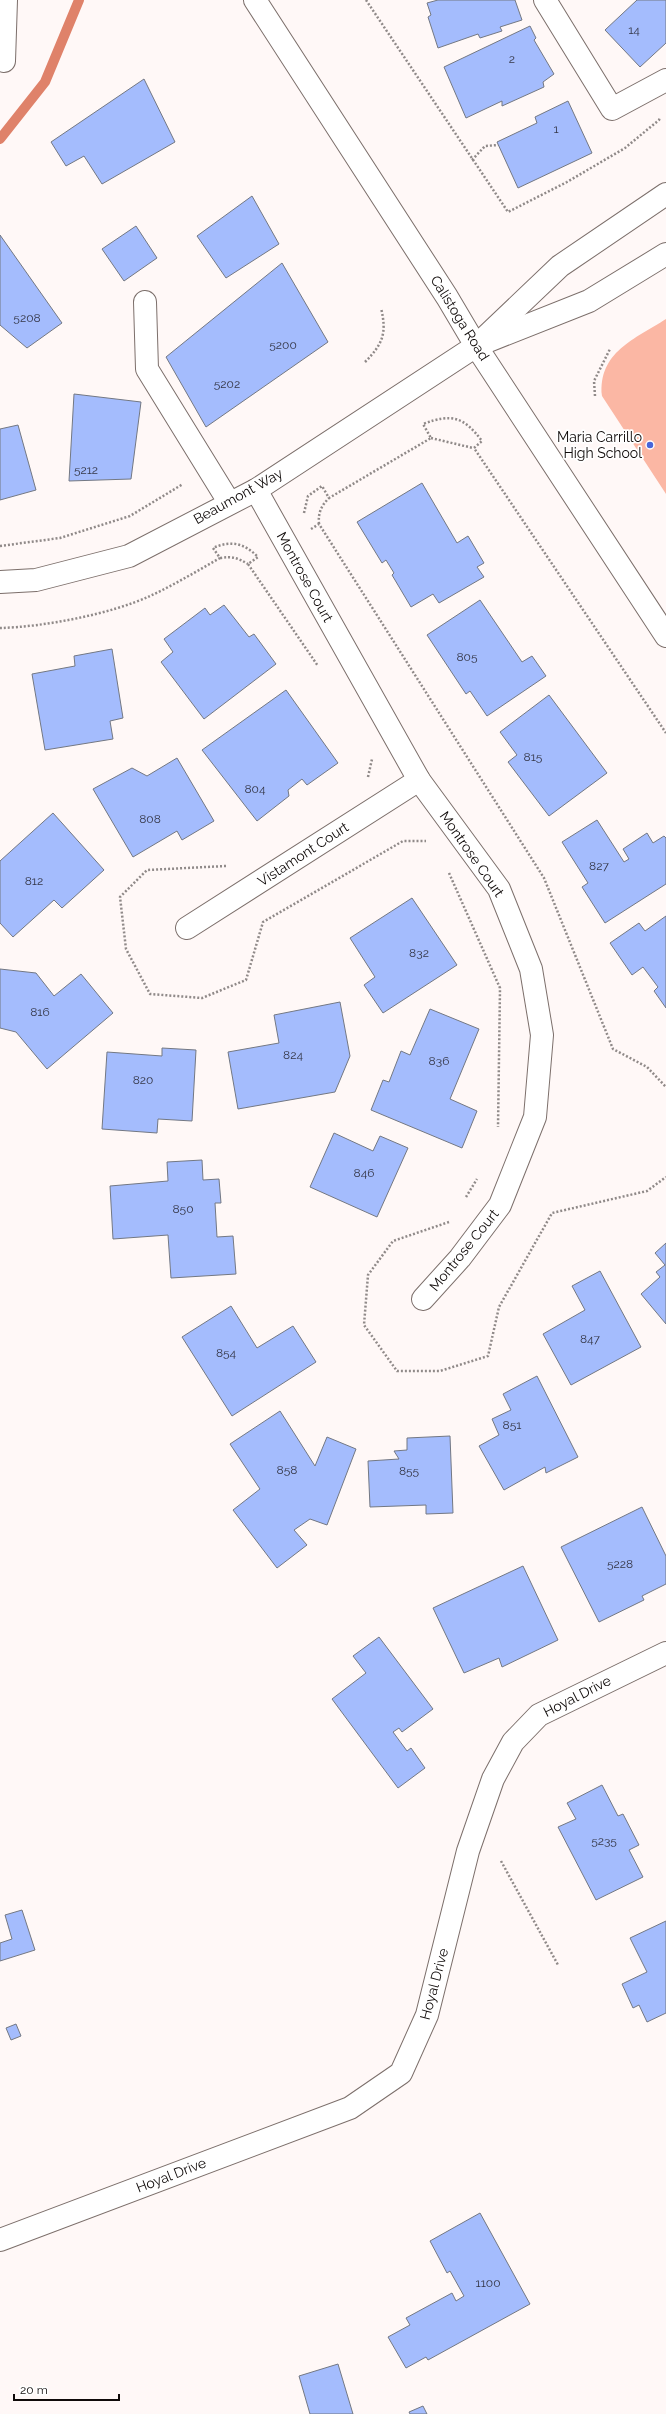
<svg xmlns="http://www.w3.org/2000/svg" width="666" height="2414" viewBox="0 0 666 2414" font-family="Raleway,sans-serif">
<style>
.green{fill:#fbb7a4}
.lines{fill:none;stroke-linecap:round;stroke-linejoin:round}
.stream{stroke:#df826a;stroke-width:10}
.building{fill:#a4bcfd;stroke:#737883}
.minor-casing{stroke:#7c6f6b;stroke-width:24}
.major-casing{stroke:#7c6f6b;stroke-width:24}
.path{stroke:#908a89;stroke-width:2.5;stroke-dasharray:2 2;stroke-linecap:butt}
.minor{stroke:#fff;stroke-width:22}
.major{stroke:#fff;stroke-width:22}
.poi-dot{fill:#4766da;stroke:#fff;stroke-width:1.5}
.labels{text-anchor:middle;stroke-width:3.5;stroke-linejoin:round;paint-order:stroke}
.number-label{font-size:12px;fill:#343646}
.street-label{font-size:14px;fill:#0f0a09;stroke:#fff}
.poi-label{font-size:14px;fill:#0f0a09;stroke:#fff;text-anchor:end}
</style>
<rect width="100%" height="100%" fill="#fff8f7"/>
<path class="green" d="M666,319V494L602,396C598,352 635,339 666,319Z"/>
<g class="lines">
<path class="stream" d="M0,139L45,82L79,0"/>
</g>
<g class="building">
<path d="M438,0H515L522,20L500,27L502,31L480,38L478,34L438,48L428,17L431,15L427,3Z"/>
<path d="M637,0H666V43L640,67L605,30Z"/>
<path d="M530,26L536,38L534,40L554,74L543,82L544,87L502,106V101L466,118L444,67Z"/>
<path d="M144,79L175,142L102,184L84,156L66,166L51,142Z"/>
<path d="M568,101L592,153L518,188L497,142L537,123L535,117Z"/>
<path d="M252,196L279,244L226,278L197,236Z"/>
<path d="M136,226L157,258L124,281L102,249Z"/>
<path d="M0,235L62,323L27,348L0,325Z"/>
<path d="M282,263L328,342L206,427L166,357Z"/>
<path d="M74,394L141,402L131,479L69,481Z"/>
<path d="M18,425L36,490L0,500V429Z"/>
<path d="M422,483L457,543L468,536L484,563L477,567L484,577L439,603L433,594L411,607L392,575L394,573L386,560L382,563L357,522Z"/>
<path d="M480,600L522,662L532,656L546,676L487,716L470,691L466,694L427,635Z"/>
<path d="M224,605L249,637L254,634L276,664L204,719L161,662L173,652L164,639L205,608L210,615Z"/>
<path d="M112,649L123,718L110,721L113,739L45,750L32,674L75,666L74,656Z"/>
<path d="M286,690L338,763L307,785L302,779L288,790L289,796L257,821L202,750Z"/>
<path d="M549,695L607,773L549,816L508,762L517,755L500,732Z"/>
<path d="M177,758L214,821L182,840L177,831L133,857L93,789L132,768L147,776Z"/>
<path d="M53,813L104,870L62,908L54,900L13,937L0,923V861Z"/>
<path d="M597,820L624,862L629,859L623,849L647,833L653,843L664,836L666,838V884L605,923L582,887L588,883L562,842Z"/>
<path d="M412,898L457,965L383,1013L364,985L375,977L350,938Z"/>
<path d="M666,916V1008L654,991L658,987L643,967L632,975L610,943L639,923L645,931Z"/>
<path d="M0,969L36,973L54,996L81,974L113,1013L47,1069L16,1032L0,1028Z"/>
<path d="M340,1002L350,1056L335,1092L238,1109L228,1052L279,1043L274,1015Z"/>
<path d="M430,1009L479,1029L450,1099L477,1111L462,1148L371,1110L383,1080L389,1082L401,1051L410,1055Z"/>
<path d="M162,1048L196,1050L192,1121L158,1119L157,1133L102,1129L107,1052L162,1056Z"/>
<path d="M334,1133L373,1151L380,1136L408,1148L377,1217L310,1187Z"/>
<path d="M202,1160L203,1180L219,1179L221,1203H215L217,1237L233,1236L236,1274L171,1278L168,1235L113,1239L110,1186L168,1181L167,1162Z"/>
<path d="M666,1243V1324L641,1294L660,1277L656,1272L665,1265L655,1253Z"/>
<path d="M600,1271L641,1347L571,1385L543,1334L585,1310L572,1286Z"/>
<path d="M231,1306L257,1348L293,1326L316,1362L232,1416L182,1337Z"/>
<path d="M537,1376L578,1457L546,1473L545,1467L504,1490L479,1446L499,1435L492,1419L511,1410L503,1394Z"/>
<path d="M280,1411L315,1466L327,1437L356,1449L327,1525L310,1519L294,1530L307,1545L277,1568L233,1510L260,1489L230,1444Z"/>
<path d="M450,1436L453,1513L426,1514V1505L370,1507L368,1461L399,1459L394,1451L407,1450V1438Z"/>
<path d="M642,1507L666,1556V1584L642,1596L644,1600L599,1622L561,1547Z"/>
<path d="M523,1566L558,1640L502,1667L499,1658L464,1673L433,1608Z"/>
<path d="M379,1637L433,1709L402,1732L399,1728L393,1732L407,1751L411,1748L425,1768L398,1788L332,1699L366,1673L353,1656Z"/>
<path d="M602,1785L618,1816L623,1814L639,1845L629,1850L643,1877L596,1900L558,1827L576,1819L567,1803Z"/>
<path d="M22,1910L35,1950L0,1961V1943L12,1939L5,1915Z"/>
<path d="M666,1921V2013L647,2022L639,2005L633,2008L622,1984L647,1972L630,1938Z"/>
<path d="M16,2024L21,2036L11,2040L6,2028Z"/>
<path d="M480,2213L530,2304L428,2360L426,2357L406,2368L388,2337L410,2325L406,2318L452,2293L456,2301L464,2296L450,2271L447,2273L430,2241Z"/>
<path d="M338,2364L353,2414H310L299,2376Z"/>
<path d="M423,2406L427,2414H410L409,2412Z"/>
</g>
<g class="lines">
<g class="minor-casing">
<g id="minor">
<path d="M545,0L612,109L666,80"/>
<path d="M4,61L6,0"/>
<path d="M145,302L147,369L229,502"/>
<path d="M256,490L419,780L499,889L531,969L542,1035L535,1117L500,1205L460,1258L423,1299"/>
<path d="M0,582L36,580L129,556L256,490L476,346"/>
<path d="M187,928L419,780"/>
<path d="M0,2240L350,2108L401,2073L427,2015L468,1851L493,1779L513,1742L539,1715L666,1653"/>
</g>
</g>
<g class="major-casing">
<g id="major">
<path d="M255,0L447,297L476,346L666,636"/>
<path d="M488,341L589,301L666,254"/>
<path d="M476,346L560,266L666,194"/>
</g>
</g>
<g class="path">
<path d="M366,0L508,212L567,182L625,148L659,120L660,117"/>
<path d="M472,160L485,146L498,145"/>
<path d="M365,362C383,344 387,333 381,308"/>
<path d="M595,396L594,381L610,349"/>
<path d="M431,438L473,448"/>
<path d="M304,513L308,496L322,486L329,498L431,438L423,424C452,413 464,417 482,441L474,448L666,733"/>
<path d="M319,524C318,513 321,506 329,498"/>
<path d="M311,529L319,524L544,878L613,1049L647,1067L666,1087"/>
<path d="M0,546L60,538L130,516L183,484"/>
<path d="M220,558C232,556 238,558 248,564"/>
<path d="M0,628C43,627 111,614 150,596C174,585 197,571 220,558L213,548C231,540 244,543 258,557L248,564L318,666"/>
<path d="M368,777L372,759"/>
<path d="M226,866L147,870L120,897L126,949L150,994L202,998L246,980L263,922L403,841H426"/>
<path d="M449,873L500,988L498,1127"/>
<path d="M466,1197L477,1179"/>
<path d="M449,1222L393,1241L368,1275L364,1325L397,1371H440L488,1356L499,1307L552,1213L647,1191L666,1177"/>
<path d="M501,1861L558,1965"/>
</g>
<use href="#minor" class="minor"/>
<use href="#major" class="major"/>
</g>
<circle class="poi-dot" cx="650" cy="445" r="4"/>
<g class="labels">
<g class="number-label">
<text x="634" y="34">14</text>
<text x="512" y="63">2</text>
<text x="556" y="133">1</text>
<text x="27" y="322">5208</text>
<text x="283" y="349">5200</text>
<text x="227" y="388">5202</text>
<text x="86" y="474">5212</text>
<text x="467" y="661">805</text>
<text x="533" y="761">815</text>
<text x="255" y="793">804</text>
<text x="150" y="823">808</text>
<text x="599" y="870">827</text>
<text x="34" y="885">812</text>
<text x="419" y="957">832</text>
<text x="40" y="1016">816</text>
<text x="293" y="1059">824</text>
<text x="439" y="1065">836</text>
<text x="143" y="1084">820</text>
<text x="364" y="1177">846</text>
<text x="183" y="1213">850</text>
<text x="590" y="1343">847</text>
<text x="226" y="1357">854</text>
<text x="512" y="1429">851</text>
<text x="287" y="1474">858</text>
<text x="409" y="1475">855</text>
<text x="620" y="1568">5228</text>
<text x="604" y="1845">5235</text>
<text x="488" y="2287">1100</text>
</g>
<g class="street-label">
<text transform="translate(460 318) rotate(58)" y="5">Calistoga Road</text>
<text transform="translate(238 496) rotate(-29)" y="5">Beaumont Way</text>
<text transform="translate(305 577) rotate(61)" y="5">Montrose Court</text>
<text transform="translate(303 854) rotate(-33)" y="5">Vistamont Court</text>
<text transform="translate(472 854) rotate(55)" y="5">Montrose Court</text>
<text transform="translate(464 1250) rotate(-51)" y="5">Montrose Court</text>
<text transform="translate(577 1696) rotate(-27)" y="5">Hoyal Drive</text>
<text transform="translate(434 1984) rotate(-75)" y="5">Hoyal Drive</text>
<text transform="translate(171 2175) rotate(-21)" y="5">Hoyal Drive</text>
</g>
<g class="poi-label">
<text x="642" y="442">Maria Carrillo<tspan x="642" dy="16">High School</tspan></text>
</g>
</g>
<path d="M14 2394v6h105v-6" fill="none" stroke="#0f0a09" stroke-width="2"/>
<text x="20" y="2394" font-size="12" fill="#0f0a09" stroke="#ffffff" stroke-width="3" paint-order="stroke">20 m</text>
</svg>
